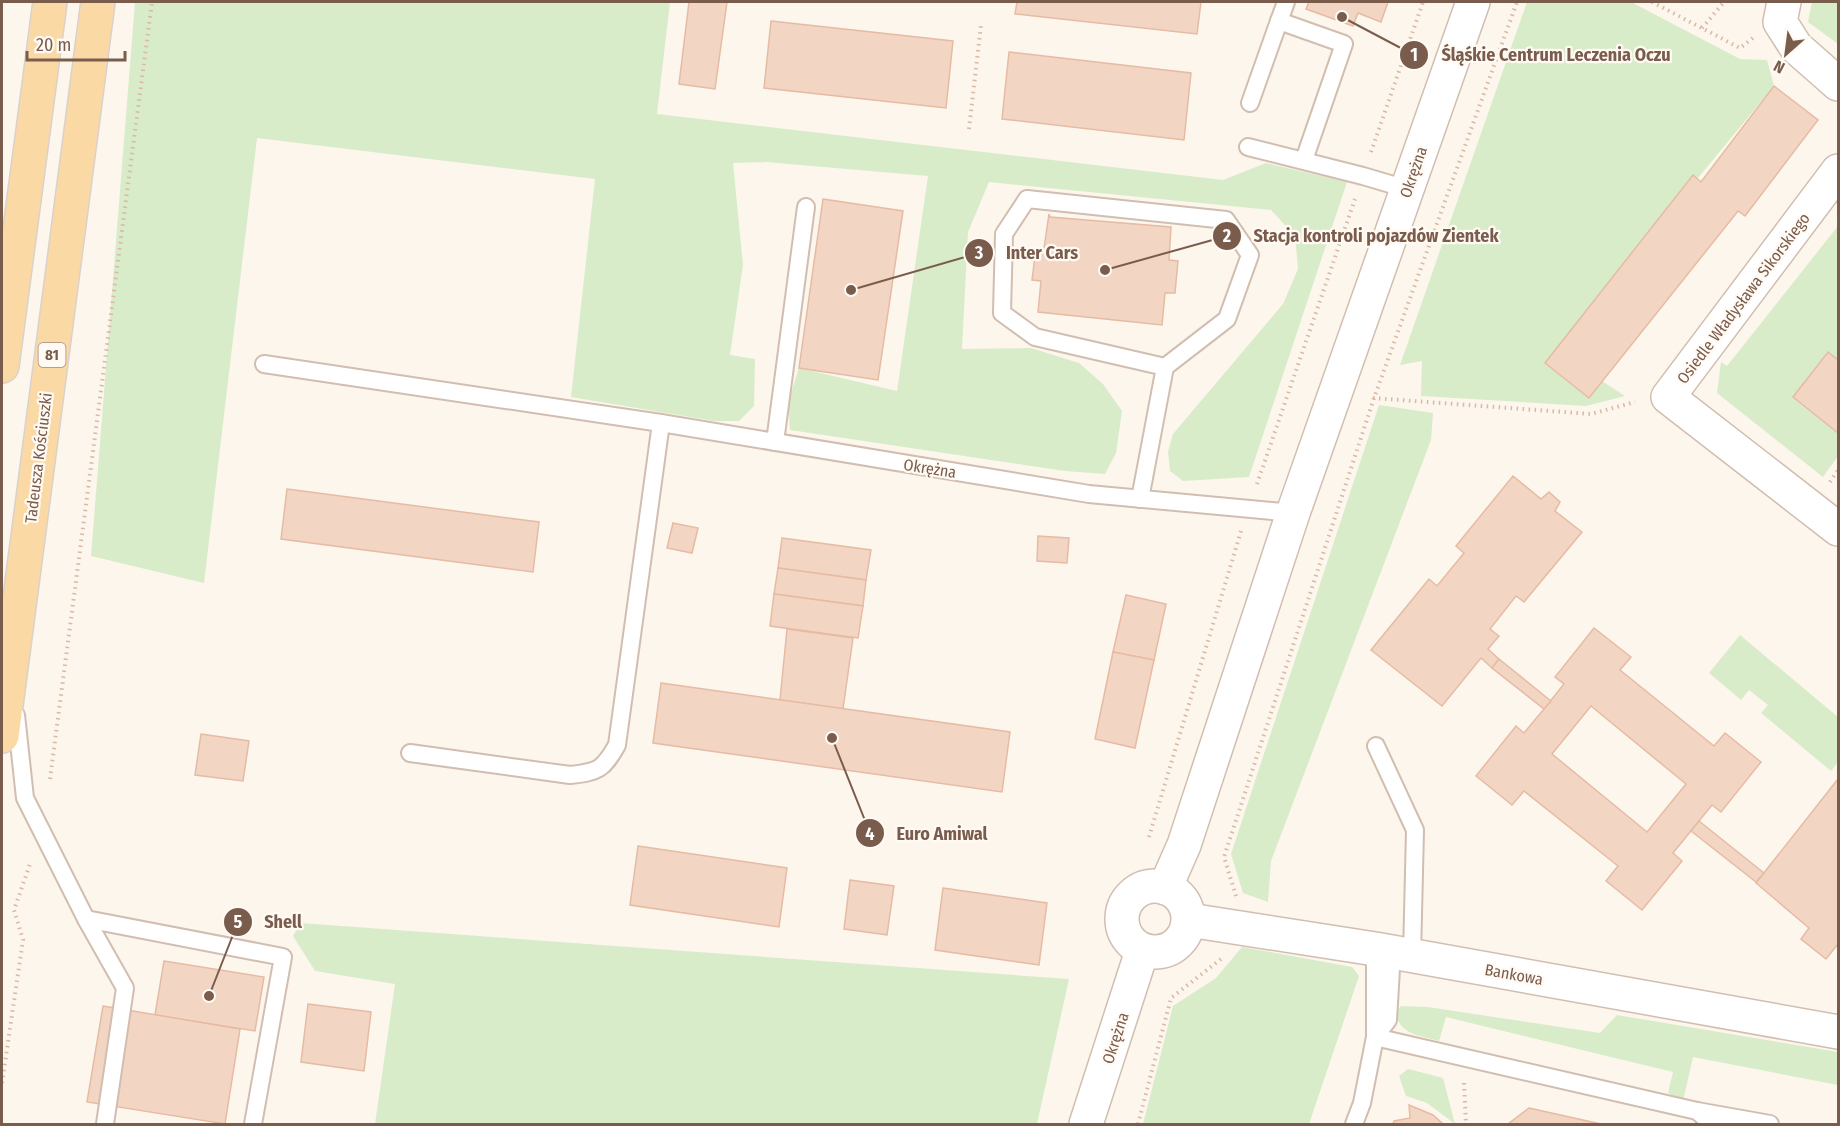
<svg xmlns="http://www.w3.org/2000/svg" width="1840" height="1126" viewBox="0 0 1840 1126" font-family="'Fira Sans Condensed',sans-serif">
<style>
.green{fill:#d8ecc9}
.building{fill:#f3d5c3;stroke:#e6bba3;stroke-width:1.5;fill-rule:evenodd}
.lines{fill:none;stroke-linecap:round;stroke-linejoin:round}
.service-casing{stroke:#d1beb0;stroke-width:20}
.minor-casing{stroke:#d1beb0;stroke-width:36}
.tertiary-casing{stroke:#d1beb0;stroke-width:36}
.primary-casing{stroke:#dad1cd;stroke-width:36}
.path{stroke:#d9b8a5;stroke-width:4;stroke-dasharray:1.5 4.5;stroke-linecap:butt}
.service{stroke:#fff;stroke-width:16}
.minor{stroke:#fff;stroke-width:33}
.tertiary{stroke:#fff;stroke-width:33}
.primary{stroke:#fbd9a5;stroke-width:33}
.labels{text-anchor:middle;stroke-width:4.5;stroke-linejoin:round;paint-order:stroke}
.shield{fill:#fffaf3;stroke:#a28b7f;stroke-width:1.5}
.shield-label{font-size:15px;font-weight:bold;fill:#7a5c4d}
.street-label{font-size:16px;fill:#7a5c4d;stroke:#fffaf3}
.leader{fill:none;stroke:#7a5c4d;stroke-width:2}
.callout-dot{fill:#7a5c4d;stroke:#fffaf3;stroke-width:2}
.mark-label{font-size:18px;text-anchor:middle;font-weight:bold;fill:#fff}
.callout-label{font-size:18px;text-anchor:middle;font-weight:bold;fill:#7a5c4d;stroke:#fffaf3;stroke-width:4.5;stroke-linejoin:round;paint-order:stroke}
</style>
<rect width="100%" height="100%" fill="#fdf6ec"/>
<g class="green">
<path d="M135,2H670L657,114L1223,180L1266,163L1347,182L1249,477L1183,481L1170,471L1168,452L1173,434L1283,304L1298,269L1295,236L1271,210L989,182L968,232L962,349L1031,348L1079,363L1103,384L1122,411L1116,453L1105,474L1065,471L790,430L788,403L799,368L897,391L928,176L766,162L733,163L743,265L730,355L755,359L754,406L739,421H714L571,397L595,179L257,138L204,583L91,556Z"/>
<path d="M1527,2H1631L1740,59L1767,60L1774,86L1545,363L1589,398L1602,381L1625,396L1586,406L1421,396L1422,361L1400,365Z"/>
<path d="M1812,2H1838V44L1808,22Z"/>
<path d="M1838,226V360L1827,352L1793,397L1838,433V456L1823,477L1717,393L1721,362L1727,366Z"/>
<path d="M1379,405L1433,413L1431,440L1271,861L1268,902L1243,893L1231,854Z"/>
<path d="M1740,635L1838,717V762L1831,771L1761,713L1768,705L1749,690L1741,700L1709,673Z"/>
<path d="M300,923L1069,979L1037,1124H375L395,984L315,971L293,936Z"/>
<path d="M1242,947L1352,967L1359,976L1309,1124H1143L1173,1006L1216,978Z"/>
<path d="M1401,1006L1428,1007L1600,1033L1617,1015L1838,1052V1085L1693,1057L1683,1101L1668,1093L1673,1072L1446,1017L1439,1041C1419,1035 1399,1035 1396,1012Z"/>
<path d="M1408,1069L1443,1078L1455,1124L1427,1103L1406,1096L1399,1076Z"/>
</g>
<g class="building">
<path d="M689,2H727L715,89L679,84Z"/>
<path d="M1017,2H1201L1197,34L1015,14Z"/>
<path d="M1309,2H1388L1381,22L1358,13L1353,26L1306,9Z"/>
<path d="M771,21L953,41L946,108L764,88Z"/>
<path d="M1009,52L1191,73L1184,140L1002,119Z"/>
<path d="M1774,86L1818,120L1745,216L1738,211L1589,398L1545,363L1693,175L1701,182Z"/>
<path d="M823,199L903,211L878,380L799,368Z"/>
<path d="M1049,214L1050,217L1171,227L1169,260L1178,261L1175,293H1165L1162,325L1038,312L1041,281L1032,280L1036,248H1044Z"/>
<path d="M1828,352L1838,360V433L1793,397Z"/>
<path d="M1513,476L1541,499L1549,492L1560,502L1555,511L1582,532L1524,602L1516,596L1490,629L1499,636L1488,649L1499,659L1492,668L1481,658L1442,706L1371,650L1429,579L1437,586L1464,553L1456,546Z"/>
<path d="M287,489L539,522L533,572L281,539Z"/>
<path d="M673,523L698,528L692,553L667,548Z"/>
<path d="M1038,536L1069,538L1067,563L1037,561Z"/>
<path d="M782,538L871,550L866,580L778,568Z"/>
<path d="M778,568L866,580L863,606L774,594Z"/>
<path d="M774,594L863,606L858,638L770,626Z"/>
<path d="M1126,595L1166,604L1154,660L1113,652Z"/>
<path d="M1594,628L1631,657L1620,670L1714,746L1725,733L1761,762L1721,812L1712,805L1673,853L1682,861L1642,910L1606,881L1618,866L1524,791L1512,805L1476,776L1516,726L1524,733L1544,709L1564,684L1555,677ZM1591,706L1686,784L1647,832L1552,754Z"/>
<path d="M787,629L853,638L843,709L780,700Z"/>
<path d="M1113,652L1154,660L1135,748L1095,739Z"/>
<path d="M1499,659L1551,701L1544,709L1492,668Z"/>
<path d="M661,683L1010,732L1002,792L653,743Z"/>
<path d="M201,734L249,741L243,781L195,775Z"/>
<path d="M1838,779V944L1826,959L1801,939L1809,928L1756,883Z"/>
<path d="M1699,821L1764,873L1756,882L1691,831Z"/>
<path d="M638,846L787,868L779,927L630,905Z"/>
<path d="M850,880L894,886L887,935L844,929Z"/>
<path d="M943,888L1047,903L1039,965L935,950Z"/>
<path d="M164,961L264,977L255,1031L155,1015Z"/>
<path d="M308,1004L371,1012L364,1071L301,1062Z"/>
<path d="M103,1006L240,1029L225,1124L87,1102Z"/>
<path d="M1409,1105L1433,1115L1443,1124H1393L1394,1121L1410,1118Z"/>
<path d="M1529,1108L1601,1124H1508Z"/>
</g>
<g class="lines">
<g class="service-casing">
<g id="service">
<path d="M1286,2L1279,21L1344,44L1304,160"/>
<path d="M1250,103L1279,21"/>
<path d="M1248,147L1363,176L1407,189"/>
<path d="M264,364L661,423L1089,494L1293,513"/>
<path d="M775,442L806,207"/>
<path d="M1140,499L1165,367L1227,319L1250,255L1226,220L1027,199L1004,234L1002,313L1035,337L1165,367"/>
<path d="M16,715L25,798L86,919L125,988L105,1124"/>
<path d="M1376,746L1415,830L1412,956"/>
<path d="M410,753L570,775C598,772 603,770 617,745L661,423"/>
<path d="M86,919L283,957L253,1124"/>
<path d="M1375,949V1037L1388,1020L1392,952"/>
<path d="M1697,1111L1770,1124"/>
<path d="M1354,1124L1362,1103L1375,1037L1697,1111L1712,1124"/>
</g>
</g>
<g class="minor-casing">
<g id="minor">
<path d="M1784,2L1780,22L1796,47L1838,84"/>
<path d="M1838,171L1668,397L1838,529"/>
<path d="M1189,920L1375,949L1838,1032"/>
</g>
</g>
<g class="tertiary-casing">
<g id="tertiary">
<circle cx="1155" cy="919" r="33"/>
<path d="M1165,888L1184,845L1293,513L1473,2"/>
<path d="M1086,1124L1142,951"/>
</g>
</g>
<g class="primary-casing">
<g id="primary">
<path d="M2,366L50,2"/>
<path d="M2,736L98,2"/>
</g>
</g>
<g class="path">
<path d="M1652,2L1740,48L1753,38"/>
<path d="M1702,28L1724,2"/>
<path d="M969,129L981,25"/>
<path d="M1371,152L1423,2"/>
<path d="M1373,398L1591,414L1635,402"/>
<path d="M1830,482L1838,470"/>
<path d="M1257,484L1355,199"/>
<path d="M50,779L152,2"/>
<path d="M1149,837L1241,531"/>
<path d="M1236,896L1224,857L1374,398L1517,2"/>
<path d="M1111,937L1113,898L1134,875"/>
<path d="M2,1083L23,940L14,910L30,864"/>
<path d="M1464,1083L1466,1124"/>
<path d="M1138,1124L1171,998L1221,959"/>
</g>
<use href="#service" class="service"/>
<use href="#minor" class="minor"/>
<use href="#tertiary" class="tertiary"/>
<use href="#primary" class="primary"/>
</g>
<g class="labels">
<rect class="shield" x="38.5" y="343" width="27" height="24" rx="4.5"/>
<g class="shield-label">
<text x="52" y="360">81</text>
</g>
<g class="street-label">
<text transform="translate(1413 172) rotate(-71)" y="6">Okrężna</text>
<text transform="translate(1743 298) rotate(-53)" y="6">Osiedle Władysława Sikorskiego</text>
<text transform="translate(38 458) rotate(-83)" y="6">Tadeusza Kościuszki</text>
<text transform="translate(930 468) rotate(9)" y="6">Okrężna</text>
<text transform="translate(1514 974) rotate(10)" y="6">Bankowa</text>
<text transform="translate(1115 1038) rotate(-72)" y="6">Okrężna</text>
</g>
</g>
<path class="leader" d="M1342 17L1414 55M1105 270L1227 236M851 290L979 253M832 738L870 833M209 996L238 922"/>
<g class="callout-dot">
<circle cx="1342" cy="17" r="6"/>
<circle cx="1105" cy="270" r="6"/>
<circle cx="851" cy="290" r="6"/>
<circle cx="832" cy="738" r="6"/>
<circle cx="209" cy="996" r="6"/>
<circle cx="1414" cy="55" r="15"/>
<circle cx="1227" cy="236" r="15"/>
<circle cx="979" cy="253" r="15"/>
<circle cx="870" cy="833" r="15"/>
<circle cx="238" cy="922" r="15"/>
</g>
<g class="mark-label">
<text x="1414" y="61">1</text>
<text x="1227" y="242">2</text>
<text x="979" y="259">3</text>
<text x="870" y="840">4</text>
<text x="238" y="928">5</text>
</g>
<g class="callout-label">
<text x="1556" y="61">Śląśkie Centrum Leczenia Oczu</text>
<text x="1376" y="242">Stacja kontroli pojazdów Zientek</text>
<text x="1042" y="259">Inter Cars</text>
<text x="942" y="840">Euro Amiwal</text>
<text x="283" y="928">Shell</text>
</g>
<rect width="1840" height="1126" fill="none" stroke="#7a5c4d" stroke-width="6"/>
<g transform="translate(1786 54) rotate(208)" stroke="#fffaf3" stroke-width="4.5" paint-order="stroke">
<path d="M0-4.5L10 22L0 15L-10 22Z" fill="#7a5c4d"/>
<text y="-9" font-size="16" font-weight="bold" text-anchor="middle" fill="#7a5c4d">N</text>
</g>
<path d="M27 51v9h98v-9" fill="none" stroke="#7a5c4d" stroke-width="3"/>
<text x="36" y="51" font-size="18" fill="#7a5c4d" stroke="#fffaf3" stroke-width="4.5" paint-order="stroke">20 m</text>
</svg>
